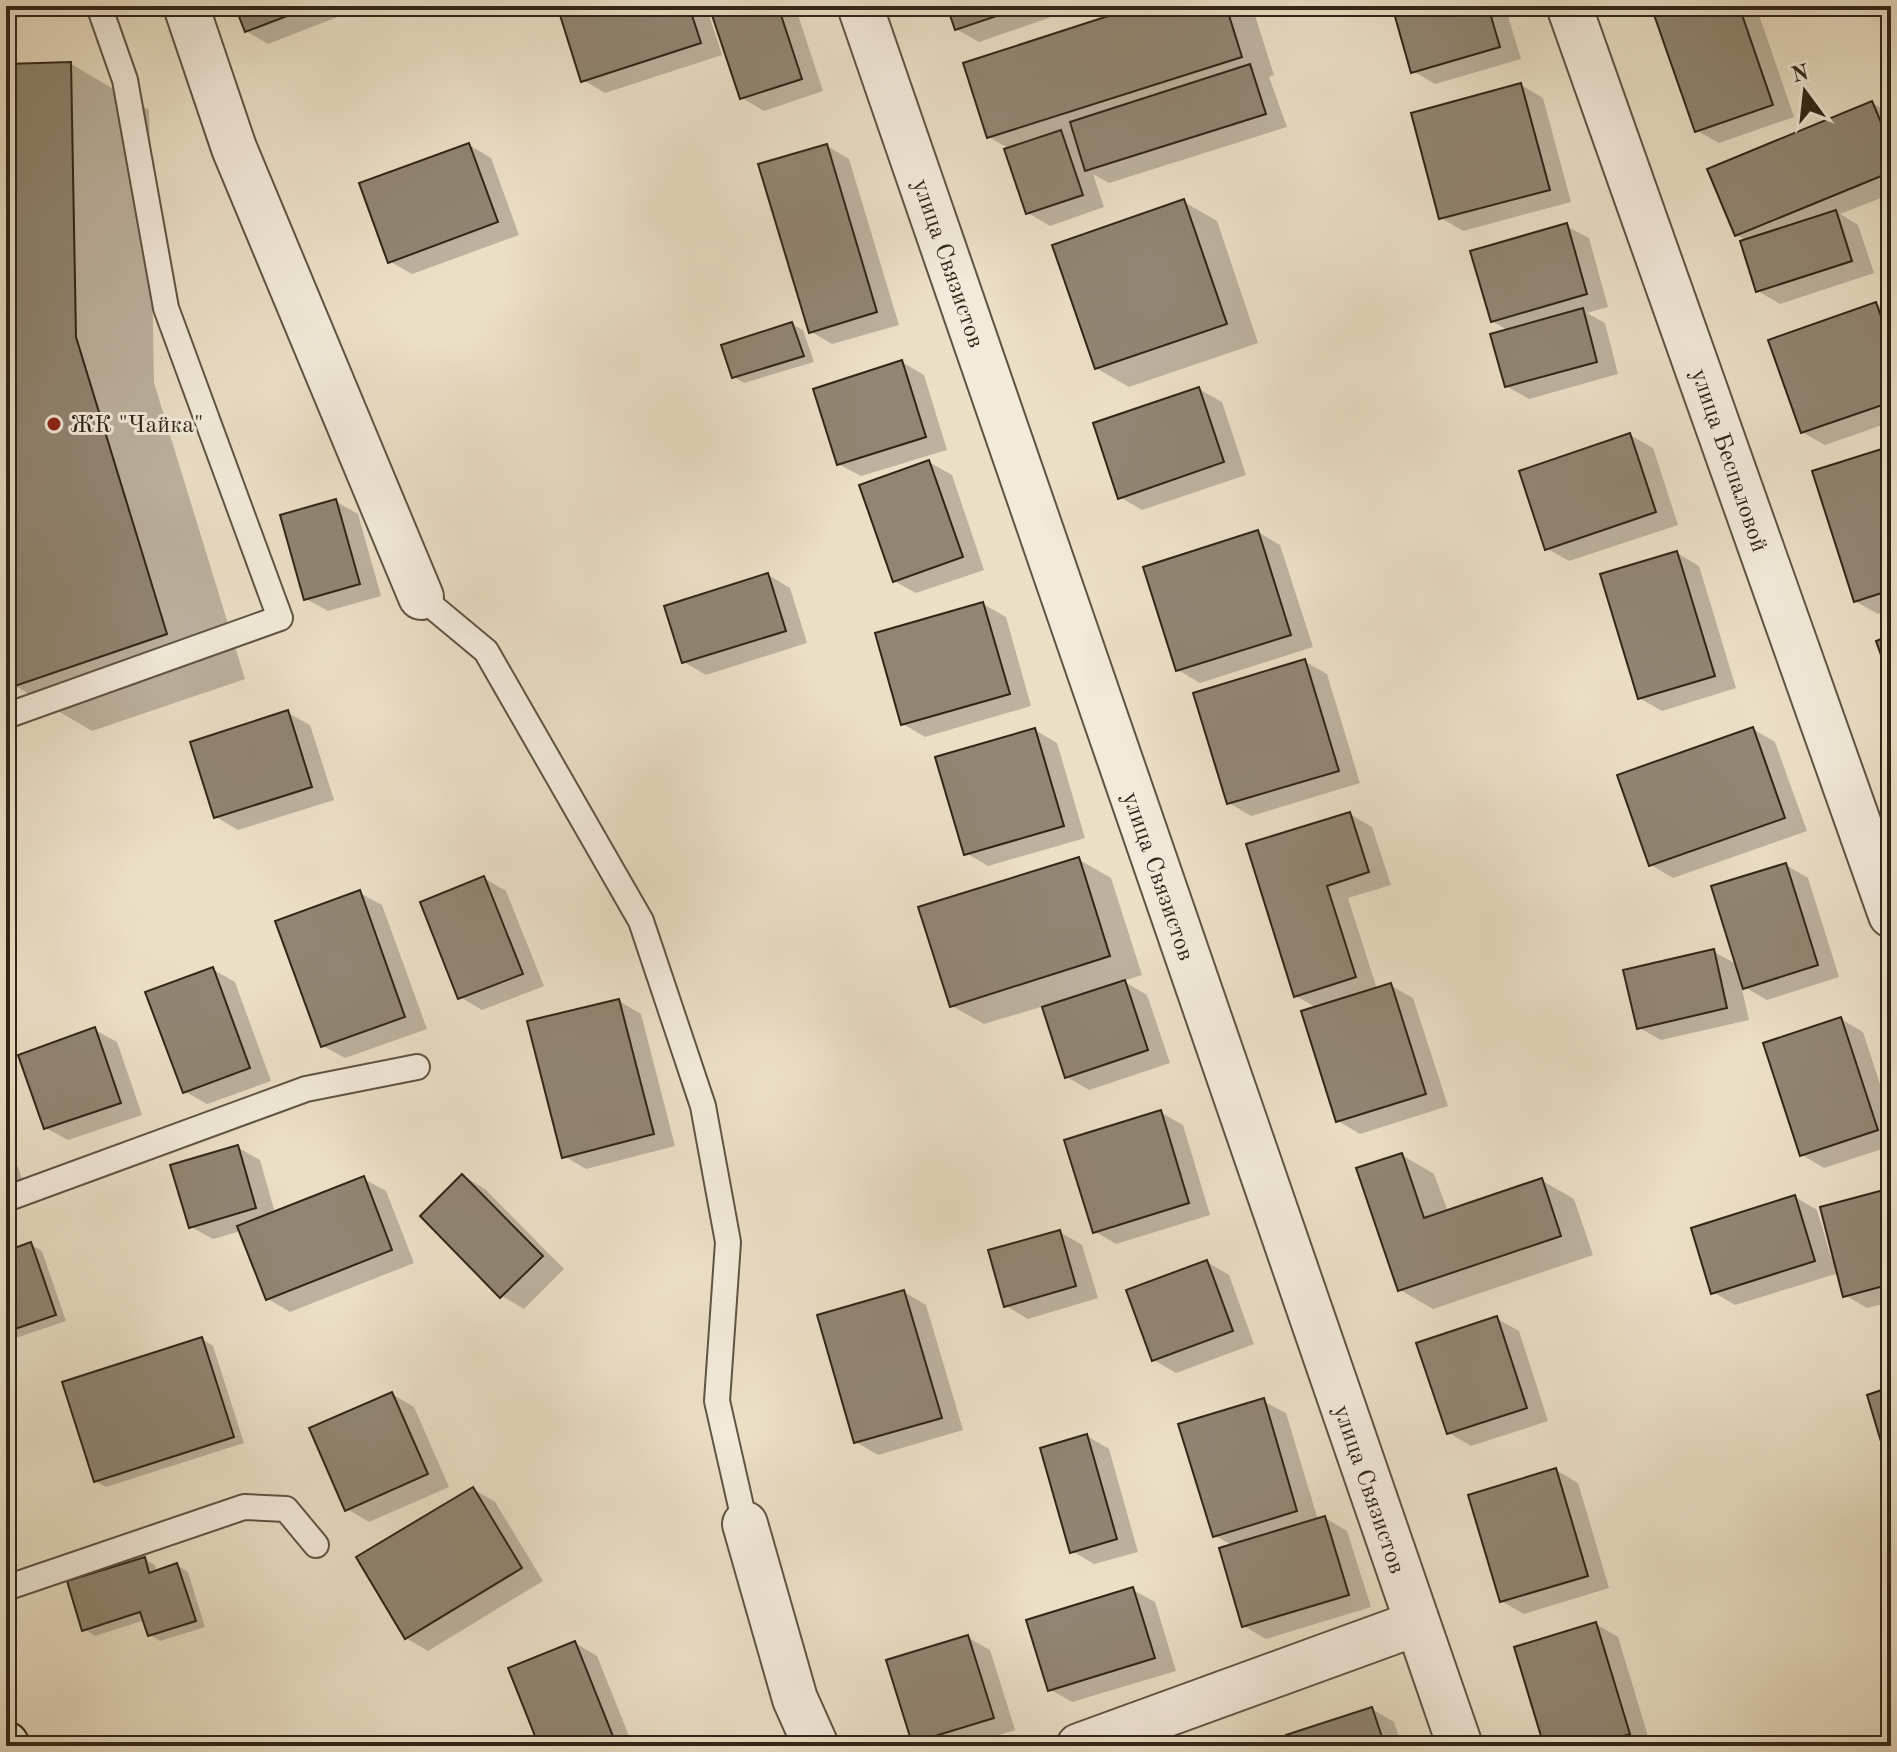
<svg xmlns="http://www.w3.org/2000/svg" width="1897" height="1752" viewBox="0 0 1897 1752" font-family="'Old Standard TT',serif">
<style>
.shadow{fill:#0003}
.building{fill:#918672;stroke:#302618;stroke-width:2}
.lines{fill:none;stroke-linecap:round;stroke-linejoin:round}
.service-casing{stroke:#5f5444;stroke-width:28}
.minor-casing{stroke:#5f5444;stroke-width:48}
.secondary-casing{stroke:#302618;stroke-width:48}
.path{stroke:#302618;stroke-width:5;stroke-dasharray:2 4;stroke-linecap:butt}
.service{stroke:#f2eada;stroke-width:24}
.minor{stroke:#f2eada;stroke-width:44}
.secondary{stroke:#f2eada;stroke-width:44}
.poi-dot{fill:#8f2418;stroke:#f2eada;stroke-width:3}
.labels{text-anchor:middle;stroke-width:6;stroke-linejoin:round;paint-order:stroke}
.street-label{font-size:24px;fill:#302618;stroke:#f2eada}
.poi-label{font-size:24px;fill:#302618;stroke:#f2eada;text-anchor:start}
</style>
<rect width="100%" height="100%" fill="#ebdfc6"/>
<filter id="stains"><feTurbulence type="fractalNoise" baseFrequency=".0025" numOctaves="4"/><feColorMatrix values="0 0 0 0 .2 0 0 0 0 .09 0 0 0 0 .02 0 0 0 .5 -.17"/></filter>
<radialGradient id="worn" r=".72"><stop offset=".6" stop-color="#630" stop-opacity="0"/><stop offset="1" stop-color="#630" stop-opacity=".3"/></radialGradient>
<g class="shadow">
<path d="M237,6H366L268,44L246,31Z"/>
<path d="M584,6H706L722,55L605,93L583,80Z"/>
<path d="M711,6H795L823,91L764,111L742,98Z"/>
<path d="M949,6H1053L1057,15L979,42L956,29Z"/>
<path d="M1089,6H1252L1274,75L1269,77L1287,127L1109,183L1093,174L1104,207L1050,226L1028,213L1010,149L989,137L1110,18Z"/>
<path d="M1394,6H1505L1521,59L1435,84L1413,71Z"/>
<path d="M1653,6H1756L1794,117L1719,143L1696,130Z"/>
<path d="M71,64L149,110L154,383L245,679L92,731L14,685L6,661V66Z"/>
<path d="M1521,85L1543,98L1571,202L1463,231L1441,218Z"/>
<path d="M1872,103L1891,114V194L1840,214L1858,225L1874,273L1780,304L1758,291L1747,241L1737,235Z"/>
<path d="M469,145L491,158L519,235L412,274L389,261Z"/>
<path d="M827,146L849,159L899,325L832,344L810,331Z"/>
<path d="M1184,202L1217,221L1258,343L1129,387L1096,368Z"/>
<path d="M1566,226L1589,238L1608,307L1587,313L1605,323L1618,374L1529,399L1506,386L1509,331L1492,321Z"/>
<path d="M1876,304L1891,313V422L1825,445L1802,432Z"/>
<path d="M792,324L803,330L814,362L744,383L734,377Z"/>
<path d="M902,362L924,375L947,450L861,476L838,464Z"/>
<path d="M1199,389L1222,402L1246,475L1142,510L1120,497Z"/>
<path d="M1630,435L1653,448L1678,525L1569,561L1546,548Z"/>
<path d="M1891,448V609L1878,614L1855,601Z"/>
<path d="M929,462L952,475L984,570L916,593L894,581Z"/>
<path d="M335,501L358,514L381,596L328,611L306,599Z"/>
<path d="M1258,532L1280,545L1313,647L1200,683L1178,670Z"/>
<path d="M1677,553L1699,566L1736,688L1662,711L1639,698Z"/>
<path d="M768,575L790,588L807,643L706,675L684,662Z"/>
<path d="M983,604L1006,617L1031,706L925,737L903,724Z"/>
<path d="M1304,661L1327,674L1360,783L1251,816L1229,803Z"/>
<path d="M288,713L310,725L334,800L238,830L216,817Z"/>
<path d="M1753,729L1775,742L1807,831L1673,878L1651,865Z"/>
<path d="M1035,730L1057,743L1085,838L988,866L966,853Z"/>
<path d="M1350,814L1372,827L1391,885L1348,898L1377,989L1390,985L1413,998L1448,1106L1360,1134L1338,1121L1317,1008L1296,996L1248,846Z"/>
<path d="M1078,859L1111,878L1142,975L1123,981L1147,995L1170,1063L1089,1090L1067,1077L1044,1006L984,1024L952,1006Z"/>
<path d="M1786,865L1808,878L1839,977L1767,1000L1741,985L1749,1020L1661,1040L1638,1027L1714,952L1738,965Z"/>
<path d="M484,878L506,891L544,986L482,1010L460,997Z"/>
<path d="M360,893L382,905L427,1029L345,1058L323,1046Z"/>
<path d="M212,969L235,982L271,1081L207,1104L184,1091Z"/>
<path d="M619,1001L641,1014L675,1146L586,1169L564,1156Z"/>
<path d="M1841,1019L1863,1032L1891,1118V1146L1824,1168L1802,1155Z"/>
<path d="M95,1030L117,1042L142,1115L68,1140L46,1128Z"/>
<path d="M1160,1112L1183,1125L1210,1215L1116,1244L1094,1231Z"/>
<path d="M6,1132L22,1179L6,1184Z"/>
<path d="M237,1147L260,1160L275,1213L364,1179L386,1191L414,1263L290,1312L268,1299L241,1231L213,1239L191,1227Z"/>
<path d="M1402,1155L1434,1174L1448,1212L1541,1180L1574,1199L1593,1255L1433,1309L1400,1290Z"/>
<path d="M463,1176L485,1189L564,1269L524,1309L502,1296Z"/>
<path d="M1891,1190V1302L1867,1308L1845,1295L1839,1273L1735,1305L1713,1292L1795,1197L1817,1210L1831,1257Z"/>
<path d="M1060,1232L1082,1245L1098,1298L1028,1319L1006,1306Z"/>
<path d="M31,1245L42,1251L66,1321L10,1340L6,1337V1253Z"/>
<path d="M1207,1262L1229,1275L1254,1344L1176,1373L1154,1360Z"/>
<path d="M904,1292L926,1305L963,1430L878,1455L856,1442Z"/>
<path d="M1496,1318L1519,1331L1548,1421L1471,1446L1449,1433Z"/>
<path d="M202,1339L213,1346L244,1443L106,1487L95,1481Z"/>
<path d="M392,1394L414,1407L449,1487L369,1522L347,1509Z"/>
<path d="M1263,1401L1286,1413L1318,1520L1325,1518L1347,1531L1371,1607L1266,1639L1244,1626L1233,1546L1214,1535Z"/>
<path d="M1087,1436L1109,1449L1138,1552L1094,1564L1072,1551Z"/>
<path d="M1556,1470L1578,1483L1609,1588L1524,1614L1501,1601Z"/>
<path d="M473,1489L495,1502L543,1581L428,1651L406,1638Z"/>
<path d="M144,1559L155,1565L157,1572L177,1565L188,1572L205,1627L160,1641L150,1635L145,1620L95,1636L84,1629Z"/>
<path d="M1133,1590L1155,1602L1176,1671L1072,1702L1049,1689Z"/>
<path d="M1596,1624L1618,1637L1651,1746H1546Z"/>
<path d="M967,1637L990,1650L1015,1730L964,1746H921L914,1742Z"/>
<path d="M575,1643L597,1656L633,1746H541Z"/>
<path d="M1372,1709L1394,1722L1402,1746H1292Z"/>
</g>
<g class="building">
<path d="M235,6H313L245,32Z"/>
<path d="M578,6H689L701,43L581,82L559,12Z"/>
<path d="M709,6H778L802,79L740,99Z"/>
<path d="M947,6H1026L955,30Z"/>
<path d="M1139,6H1226L1242,57L987,138L963,63Z"/>
<path d="M1392,6H1488L1500,47L1411,73Z"/>
<path d="M1651,6H1739L1773,105L1695,132Z"/>
<path d="M71,62L76,337L167,634L12,687L6,668V64Z"/>
<path d="M1250,64L1266,114L1085,171L1070,122Z"/>
<path d="M1521,83L1550,190L1439,219L1411,113Z"/>
<path d="M1872,101L1891,146V172L1735,236L1707,169Z"/>
<path d="M1061,130L1083,195L1026,214L1004,149Z"/>
<path d="M469,143L498,222L388,263L359,183Z"/>
<path d="M827,144L877,312L809,333L758,164Z"/>
<path d="M1184,199L1227,324L1095,369L1052,245Z"/>
<path d="M1836,210L1852,261L1756,292L1740,241Z"/>
<path d="M1567,223L1587,294L1491,322L1470,251Z"/>
<path d="M1876,302L1891,345V402L1801,433L1768,340Z"/>
<path d="M1583,308L1597,362L1505,387L1490,334Z"/>
<path d="M792,322L804,356L732,378L721,345Z"/>
<path d="M902,360L926,437L837,465L813,389Z"/>
<path d="M1199,387L1224,462L1118,499L1093,423Z"/>
<path d="M1630,433L1656,512L1545,550L1519,471Z"/>
<path d="M1891,446V590L1854,602L1812,471Z"/>
<path d="M929,460L963,557L893,582L859,485Z"/>
<path d="M336,499L360,584L304,600L280,515Z"/>
<path d="M1258,530L1291,635L1176,671L1143,567Z"/>
<path d="M1677,551L1715,676L1638,699L1600,574Z"/>
<path d="M768,573L786,631L682,663L664,606Z"/>
<path d="M983,602L1010,694L901,725L875,633Z"/>
<path d="M1891,635V683L1876,641Z"/>
<path d="M1305,659L1339,771L1227,804L1193,693Z"/>
<path d="M288,710L312,787L214,818L190,742Z"/>
<path d="M1753,727L1785,818L1649,866L1617,775Z"/>
<path d="M1035,728L1064,826L964,855L935,757Z"/>
<path d="M1350,812L1369,872L1327,886L1356,977L1294,997L1246,844Z"/>
<path d="M1079,857L1110,956L950,1007L918,907Z"/>
<path d="M1786,863L1818,965L1743,989L1711,886Z"/>
<path d="M484,876L523,974L458,999L420,902Z"/>
<path d="M360,890L405,1017L321,1047L275,921Z"/>
<path d="M1714,949L1727,1008L1637,1029L1623,970Z"/>
<path d="M213,967L250,1068L183,1093L145,992Z"/>
<path d="M1125,980L1148,1050L1065,1078L1042,1007Z"/>
<path d="M1391,983L1426,1094L1336,1122L1301,1011Z"/>
<path d="M619,999L654,1134L562,1158L527,1021Z"/>
<path d="M1841,1017L1878,1130L1800,1156L1763,1043Z"/>
<path d="M95,1027L121,1103L44,1129L18,1055Z"/>
<path d="M1161,1110L1189,1203L1093,1233L1064,1140Z"/>
<path d="M238,1145L256,1208L189,1228L170,1165Z"/>
<path d="M1402,1153L1424,1218L1542,1178L1561,1236L1398,1291L1356,1168Z"/>
<path d="M462,1174L543,1256L500,1298L420,1216Z"/>
<path d="M364,1176L392,1250L266,1300L237,1226Z"/>
<path d="M1891,1188V1284L1843,1297L1820,1207Z"/>
<path d="M1795,1195L1815,1261L1711,1294L1691,1228Z"/>
<path d="M1060,1230L1076,1286L1004,1307L988,1250Z"/>
<path d="M31,1242L56,1315L6,1332V1251Z"/>
<path d="M1207,1260L1233,1331L1152,1361L1126,1290Z"/>
<path d="M904,1290L942,1418L854,1443L817,1315Z"/>
<path d="M1497,1316L1527,1408L1447,1434L1416,1343Z"/>
<path d="M202,1337L234,1437L94,1482L62,1382Z"/>
<path d="M1891,1387V1475L1867,1395Z"/>
<path d="M392,1392L428,1474L345,1511L309,1428Z"/>
<path d="M1264,1398L1297,1511L1213,1537L1178,1424Z"/>
<path d="M1087,1434L1117,1539L1070,1553L1040,1448Z"/>
<path d="M1556,1468L1588,1576L1500,1602L1468,1495Z"/>
<path d="M473,1487L522,1568L405,1639L356,1557Z"/>
<path d="M1325,1516L1349,1595L1242,1627L1219,1548Z"/>
<path d="M145,1557L149,1573L177,1563L196,1621L148,1636L140,1612L82,1631L67,1581Z"/>
<path d="M1133,1587L1155,1658L1048,1691L1026,1620Z"/>
<path d="M1596,1622L1630,1734L1590,1746H1544L1514,1647Z"/>
<path d="M968,1635L994,1718L912,1743L886,1660Z"/>
<path d="M575,1641L614,1739L596,1746H539L508,1668Z"/>
<path d="M1372,1707L1385,1746H1289L1286,1735Z"/>
</g>
<g class="lines">
<g class="service-casing">
<g id="service">
<path d="M421,597L486,651L641,921L703,1106L728,1242L717,1401L745,1524"/>
<path d="M6,716L280,618L166,308L125,80L99,6"/>
<path d="M6,1199L306,1089L417,1067"/>
<path d="M6,1588L244,1507L286,1509L316,1545"/>
</g>
</g>
<g class="minor-casing">
<g id="minor">
<path d="M186,6L234,148L421,597"/>
<path d="M860,6L1460,1746"/>
<path d="M1569,6L1891,915"/>
<path d="M745,1524L795,1699L816,1746"/>
<path d="M1079,1746L1417,1623"/>
</g>
</g>
<g class="secondary-casing">
<path id="secondary" d="M6,1744L7,1746"/>
</g>
<path class="path" d="M6,19L43,6"/>
<use href="#service" class="service"/>
<use href="#minor" class="minor"/>
<use href="#secondary" class="secondary"/>
</g>
<circle class="poi-dot" cx="54" cy="424" r="8"/>
<g class="labels">
<g class="street-label">
<text transform="translate(949 263) rotate(71)" y="8">улица Связистов</text>
<text transform="translate(1730 460) rotate(71)" y="8">улица Беспаловой</text>
<text transform="translate(1159 876) rotate(71)" y="8">улица Связистов</text>
<text transform="translate(1370 1489) rotate(71)" y="8">улица Связистов</text>
</g>
<g class="poi-label">
<text x="70" y="432">ЖК "Чайка"</text>
</g>
</g>
<rect width="1897" height="1752" fill="none" stroke="#ebdfc6" stroke-width="32"/>
<rect x="8" y="8" width="1881" height="1736" fill="none" stroke="#302618" stroke-width="4"/>
<rect x="16" y="16" width="1865" height="1720" fill="none" stroke="#302618" stroke-width="2"/>
<g transform="translate(1805 92) rotate(345)" stroke="#f2eada" stroke-width="6" paint-order="stroke">
<path d="M0-6L14 30L0 20L-14 30Z" fill="#302618"/>
<text y="-12" font-size="22" font-weight="bold" text-anchor="middle" fill="#302618">N</text>
</g>
<rect width="100%" height="100%" filter="url(#stains)"/>
<rect width="100%" height="100%" fill="url(#worn)"/>
</svg>
